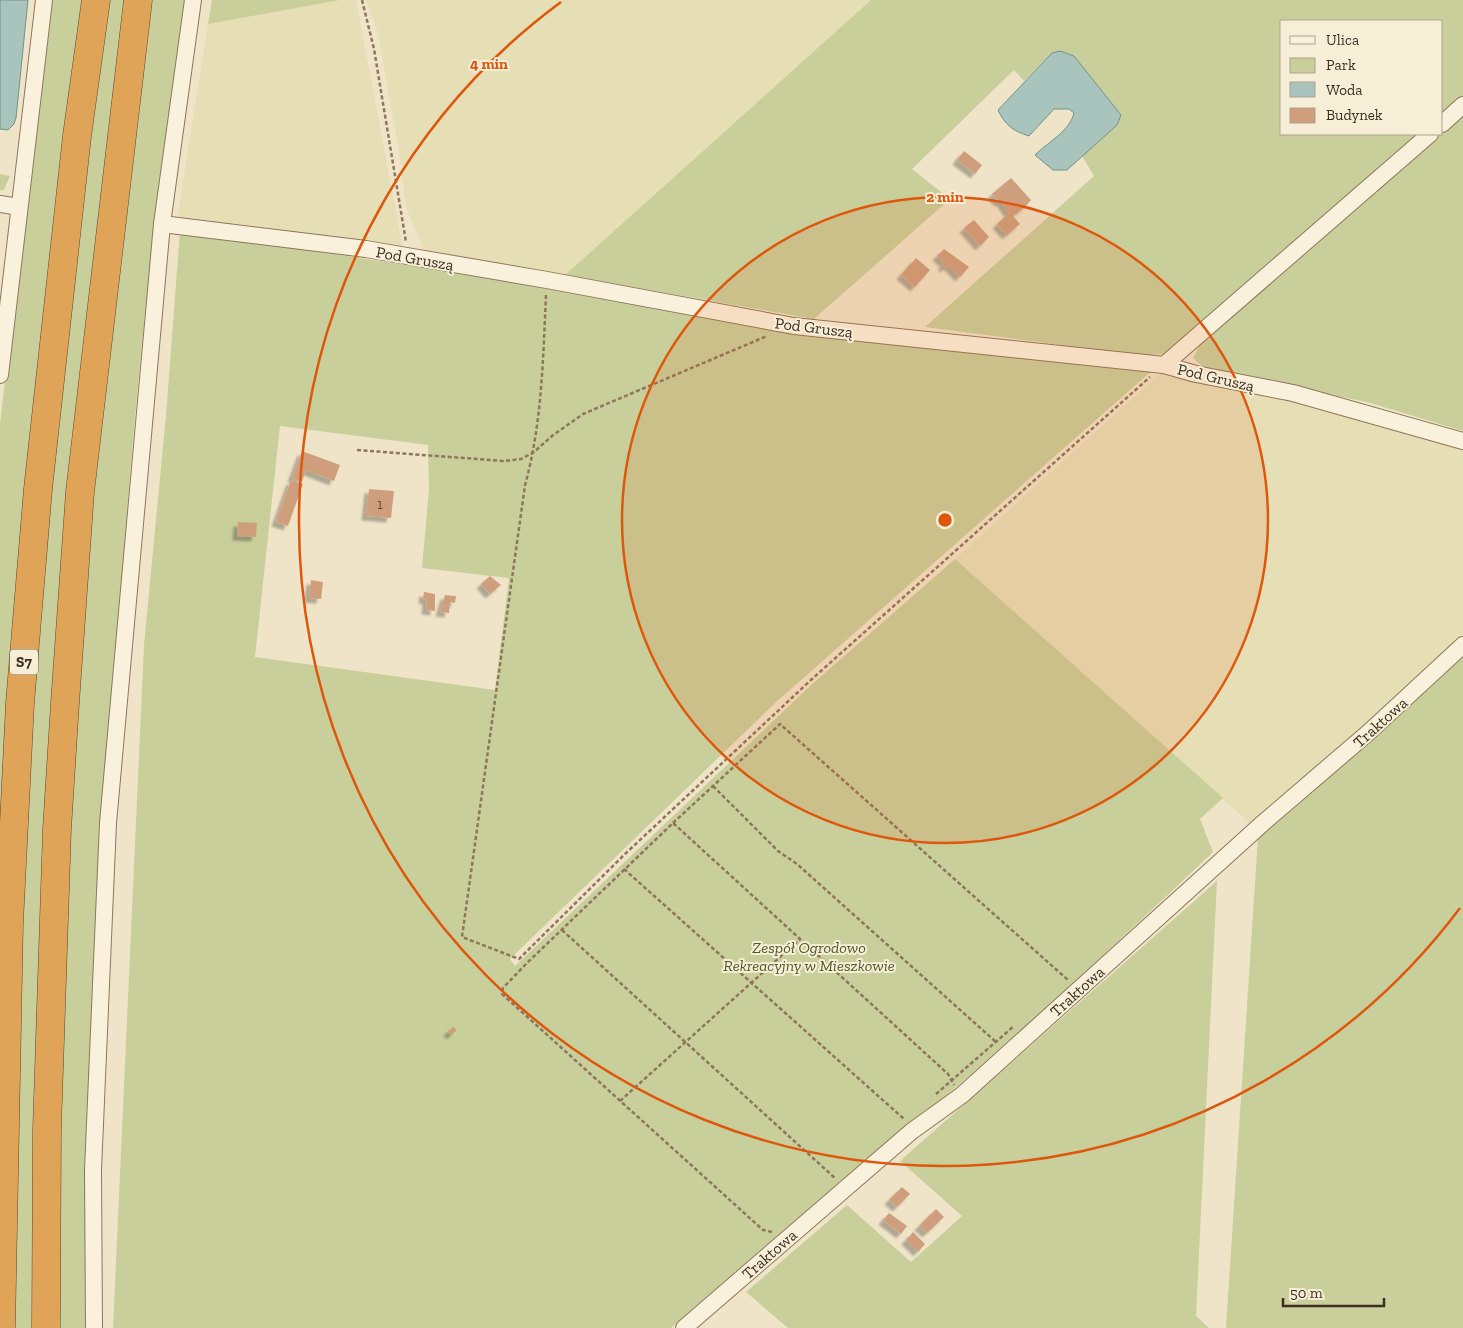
<svg xmlns="http://www.w3.org/2000/svg" width="1463" height="1328" viewBox="0 0 1463 1328" font-family="'Zilla Slab',serif">
<style>
.farmland{fill:#e6deb5}
.green{fill:#c9cf9b;fill-rule:evenodd}
.water{fill:#a9c4bc;stroke:#6f938a}
.building{fill:#cf9f7d;filter:url(#shadow)}
.lines{fill:none;stroke-linecap:round;stroke-linejoin:round}
.street-casing{stroke:#8d765c;stroke-width:18}
.highway-casing{stroke:#5b4430;stroke-width:29}
.path{stroke:#8d765c;stroke-width:2.5;stroke-dasharray:4 2.5;stroke-linecap:butt}
.street{stroke:#faf1dc;stroke-width:16}
.highway{stroke:#e0a458;stroke-width:28}
.ring{fill:none;stroke:#df570d;stroke-width:2.5}
.labels{text-anchor:middle;stroke-width:4;stroke-linejoin:round;paint-order:stroke}
.number-label{font-size:14px;fill:#624a37}
.shield{fill:#f7eed8;stroke:#756857;stroke-width:1}
.shield-label{font-size:15px;font-weight:bold;fill:#3d2e20}
.street-label{font-size:16px;fill:#3d2e20;stroke:#f7eed8}
.park-label{font-size:16px;font-style:italic;fill:#4d5a26;stroke:#f7eed8}
.centre{fill:#df570d;stroke:#f7eed8;stroke-width:2.5}
.ring-label{font-size:15px;text-anchor:middle;font-weight:bold;fill:#df570d;stroke:#f7eed8;stroke-width:4;stroke-linejoin:round;paint-order:stroke}
</style>
<defs>
<filter id="shadow"><feDropShadow dx="-4.5" dy="4.5" stdDeviation="1" flood-color="#0004"/></filter>
</defs>
<rect width="100%" height="100%" fill="#f0e4c8"/>
<g class="farmland">
<path d="M340,0H356L403,249L177,220L208,24Z"/>
<path d="M366,0H871L565,275L425,253L406,207L400,158L378,33Z"/>
<path d="M1164,370L1293,399L1463,446V634L1254,827L955,559Z"/>
</g>
<g class="green">
<path d="M51,0H87L0,942V423Z"/>
<path d="M107,0H129L32,1328H10L14,1104L33,709L61,376Z"/>
<path d="M149,0H187C114,439 106,885 87,1328H52L61,976L90,529Z"/>
<path d="M212,0H340L208,24Z"/>
<path d="M871,0H1463V97L1442,115V21H1282V134H1420L1166,354L1138,355L925,327L1094,176L1082,156L1117,125L1052,53L1024,81L1014,70L912,169L950,199L814,319L565,275Z"/>
<path d="M1463,111V431L1367,402L1206,370L1193,358L1204,337L1436,134H1442V129Z"/>
<path d="M0,174L10,176L4,190H0Z"/>
<path d="M180,231L593,293L1155,368L775,703L510,959L515,966L810,686L955,559L1223,798L1200,819L1213,852C1109,951 1003,1049 893,1141C819,1203 743,1263 671,1328H113L144,645L166,415ZM280,426L428,445L429,489L422,568L509,578L495,690L255,657Z"/>
<path d="M1463,656V1328H1226L1258,837Z"/>
<path d="M1217,881L1196,1316L1209,1328H788L746,1292L847,1205L911,1262L962,1216L900,1161Z"/>
</g>
<g class="water">
<path d="M0,0H28L16,118L14,124L8,130L0,129Z"/>
<path d="M1060,51L1074,56L1121,115L1117,125L1067,170H1053L1035,155C1049,141 1069,132 1074,113L1069,109H1054L1029,136C1013,131 1005,125 998,110L1052,53Z"/>
</g>
<g class="building">
<path d="M964,151L982,165L975,174L957,160Z"/>
<path d="M1011,178L1031,200L1025,207L1013,216L1020,224L1007,235L997,224L1009,213L1001,201L999,202L992,194Z"/>
<path d="M974,220L989,237L980,246L964,228Z"/>
<path d="M944,249L969,267L960,277L948,265L945,268L942,265L945,263L937,256Z"/>
<path d="M916,258L930,270L915,287L901,275Z"/>
<path d="M302,451L340,465L334,481L306,470L302,482L292,478Z"/>
<path d="M291,480L303,484L288,526L276,522Z"/>
<path d="M369,489L394,491L391,518L366,516Z"/>
<path d="M238,522L257,523L256,537L237,536Z"/>
<path d="M490,576L501,585L490,594L481,584Z"/>
<path d="M311,580L323,582L321,599L309,598Z"/>
<path d="M424,592L435,594V611L426,610L427,600L423,599Z"/>
<path d="M445,595L456,596L455,603L450,602L449,613L440,612Z"/>
<path d="M453,1027L457,1030L451,1035L448,1031Z"/>
<path d="M902,1187L910,1194L897,1207L889,1200Z"/>
<path d="M936,1209L944,1217L927,1233L919,1226Z"/>
<path d="M889,1213L907,1226L901,1234L883,1220Z"/>
<path d="M913,1232L925,1244L918,1252L906,1240Z"/>
</g>
<g class="lines">
<g class="street-casing">
<g id="street">
<path d="M1442,124L1463,105"/>
<path d="M0,204L19,207"/>
<path d="M162,224L366,249L547,280L794,326L1164,365L1196,374L1293,393L1463,441"/>
<path d="M1164,365L1430,134"/>
<path d="M0,375L44,0"/>
<path d="M94,1328L93,1170L108,823L162,224L193,0"/>
<path d="M684,1328L912,1131L962,1095L1263,823L1369,732L1463,645"/>
</g>
</g>
<g class="highway-casing">
<g id="highway">
<path d="M1,1328L9,923L20,703L38,489L77,136L96,0"/>
<path d="M46,1328L47,1129L57,829L65,703L80,492L138,0"/>
</g>
</g>
<g class="path">
<path d="M362,0L374,49L406,242"/>
<path d="M546,295C543,359 542,424 525,485L462,937L519,959L625,854L812,679L1150,377"/>
<path d="M357,450L503,461L521,459L534,452L552,436L583,414L767,336"/>
<path d="M713,786L778,851L797,864L996,1042"/>
<path d="M673,823L780,724L1068,980"/>
<path d="M624,869L904,1119"/>
<path d="M562,930L836,1179"/>
<path d="M936,1094L1014,1026"/>
<path d="M620,1101L800,939"/>
<path d="M772,1232L763,1230L502,994L503,988L526,964L673,823L948,1074L954,1085"/>
</g>
<use href="#street" class="street"/>
<use href="#highway" class="highway"/>
</g>
<circle cx="945" cy="520" r="323" fill="#df570d" fill-opacity=".12"/>
<g class="ring">
<circle cx="945" cy="520" r="323"/>
<path d="M1460 908A645 645 0 1 1 561 2"/>
</g>
<g class="labels">
<g class="number-label">
<text x="380" y="509">1</text>
</g>
<rect class="shield" x="10" y="649.5" width="28" height="25" rx="4"/>
<g class="shield-label">
<text x="24" y="667">S7</text>
</g>
<g class="street-label">
<text transform="translate(415 258) rotate(10)" y="6">Pod Gruszą</text>
<text transform="translate(814 327) rotate(7)" y="6">Pod Gruszą</text>
<text transform="translate(1216 377) rotate(13)" y="6">Pod Gruszą</text>
<text transform="translate(1380 722) rotate(-42)" y="6">Traktowa</text>
<text transform="translate(1077 991) rotate(-42)" y="6">Traktowa</text>
<text transform="translate(769 1254) rotate(-41)" y="6">Traktowa</text>
</g>
<g class="park-label">
<text x="809" y="953">Zespół Ogrodowo<tspan x="809" dy="18">Rekreacyjny w Mieszkowie</tspan></text>
</g>
</g>
<circle cx="945" cy="520" r="8" class="centre"/>
<g class="ring-label">
<text x="489" y="69">4 min</text>
<text x="945" y="202">2 min</text>
</g>
<rect x="1280" y="20" width="162" height="115" fill="#f7eed8" stroke="#ada18e"/>
<rect x="1290" y="36" width="25" height="8" fill="#faf1dc" stroke="#ada18e"/>
<text x="1326" y="45" font-size="15" fill="#3d2e20">Ulica</text>
<rect x="1290" y="58" width="25" height="15" fill="#c9cf9b" stroke="#ada18e"/>
<text x="1326" y="70" font-size="15" fill="#3d2e20">Park</text>
<rect x="1290" y="82" width="25" height="15" fill="#a9c4bc" stroke="#ada18e"/>
<text x="1326" y="95" font-size="15" fill="#3d2e20">Woda</text>
<rect x="1290" y="108" width="25" height="15" fill="#cf9f7d" stroke="#ada18e"/>
<text x="1326" y="120" font-size="15" fill="#3d2e20">Budynek</text>
<path d="M1283 1298v8h101v-8" fill="none" stroke="#3d2e20" stroke-width="2.5"/>
<text x="1290" y="1298" font-size="15" fill="#3d2e20" stroke="#f7eed8" stroke-width="4" paint-order="stroke">50 m</text>
</svg>
